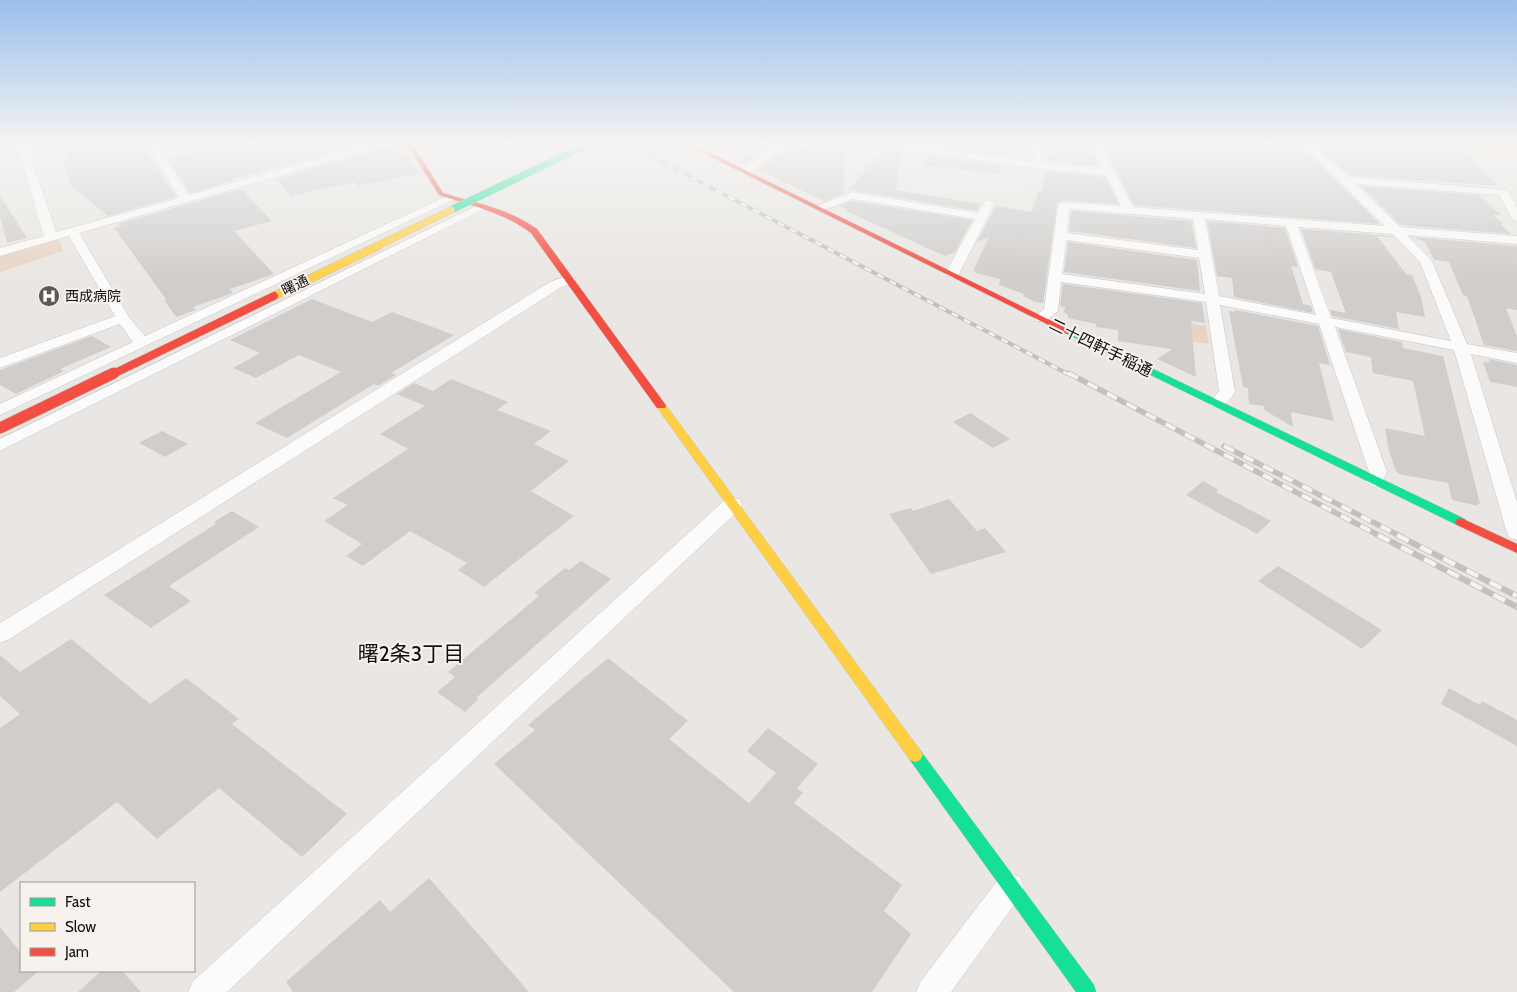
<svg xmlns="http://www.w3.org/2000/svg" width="1517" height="992" viewBox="0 0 1517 992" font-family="Cabin,'Noto Sans JP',sans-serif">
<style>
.green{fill:#e7d4c5}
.building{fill:#d0cdcb}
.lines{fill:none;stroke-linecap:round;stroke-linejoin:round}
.street-casing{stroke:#c6c3c2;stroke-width:1}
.fast-casing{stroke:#c6c3c2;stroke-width:1}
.slow-casing{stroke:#c6c3c2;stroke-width:1}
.jam-casing{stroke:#c6c3c2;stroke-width:1}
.street{fill:#fcfbfb;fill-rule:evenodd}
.fast{fill:#16e098;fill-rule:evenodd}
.slow{fill:#ffcf43;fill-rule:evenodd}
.jam{fill:#f24e42;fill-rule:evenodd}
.rail-far2-casing{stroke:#c2c1c1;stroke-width:4}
.rail-far1-casing{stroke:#c2c1c1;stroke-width:5.5}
.rail-casing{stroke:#c2c1c1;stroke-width:6}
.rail-far2{stroke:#f8f2ee;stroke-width:2.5;stroke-dasharray:7;stroke-linecap:butt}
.rail-far1{stroke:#f8f2ee;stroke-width:4;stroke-dasharray:11;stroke-linecap:butt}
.rail{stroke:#f8f2ee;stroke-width:4.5;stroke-dasharray:13;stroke-linecap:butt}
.fast-bridge-casing{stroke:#c6c3c2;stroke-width:8;stroke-linecap:butt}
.slow-bridge-far1-casing{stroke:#c6c3c2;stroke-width:8;stroke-linecap:butt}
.slow-bridge-casing{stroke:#c6c3c2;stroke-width:9;stroke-linecap:butt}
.jam-bridge-far1-casing{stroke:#c6c3c2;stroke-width:9;stroke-linecap:butt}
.jam-bridge-casing{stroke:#c6c3c2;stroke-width:12;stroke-linecap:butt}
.fast-bridge{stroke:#16e098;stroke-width:7}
.slow-bridge-far1{stroke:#ffcf43;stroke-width:7}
.slow-bridge{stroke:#ffcf43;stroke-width:8}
.jam-bridge-far1{stroke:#f24e42;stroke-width:8}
.jam-bridge{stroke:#f24e42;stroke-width:11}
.labels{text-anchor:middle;stroke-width:4;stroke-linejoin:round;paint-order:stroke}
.far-street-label{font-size:14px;fill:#12100e;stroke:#f8f2ee}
.far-poi-label{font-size:14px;fill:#12100e;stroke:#f8f2ee;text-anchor:start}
.street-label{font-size:16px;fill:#12100e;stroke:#f8f2ee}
.near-neighbourhood-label{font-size:21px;fill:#12100e;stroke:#f8f2ee}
</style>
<rect width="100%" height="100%" fill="#e9e6e3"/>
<g class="green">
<path d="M52,240L60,241L63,251L0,272V255Z"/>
<path d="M1114,312L1206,326L1209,344L1114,329Z"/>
</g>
<g class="building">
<path d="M64,143H141L176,197L108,216L71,185L62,159L69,158Z"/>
<path d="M242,143H313L326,154L231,179L233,181L190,193L168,158Z"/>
<path d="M792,143L845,152L844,193L825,201L758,170Z"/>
<path d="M935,143H958L986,147L989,143H1009L1005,156L933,146Z"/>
<path d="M1053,143H1088L1100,166L1048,161Z"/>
<path d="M1102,143H1290L1299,144L1380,224L1134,205Z"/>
<path d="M1356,143H1428L1462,149L1498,186L1350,175L1316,145L1360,147Z"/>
<path d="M390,145L405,152L419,174L357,186L354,182L291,196L277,179Z"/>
<path d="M754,149L764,151L746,164L738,161Z"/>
<path d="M884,149L901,152L896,190L981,204L977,211L852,190L847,192Z"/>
<path d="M928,155L1002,166L1000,174L922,165Z"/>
<path d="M1046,171L1105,177L1118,204L1064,200L1057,203L1043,303L1036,302L1023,296L1024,294L999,285L1000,279L976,273L977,272L973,271L989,237L977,242L996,206L1032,212L1038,192H1041Z"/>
<path d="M1361,186L1478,195L1501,215H1493L1503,224H1500L1511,234L1401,225Z"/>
<path d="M241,189L272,221L234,231L274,274L230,289L233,293L193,307L196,310L176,317L164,300L166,299L114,228L122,226L118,224Z"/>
<path d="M0,196L27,238L7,243L0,216Z"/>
<path d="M853,201L972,220L955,252L945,256L844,210L847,209L839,206Z"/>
<path d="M1071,211L1191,221L1196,248L1069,231Z"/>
<path d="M1207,221L1285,228L1298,267L1291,266L1303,304L1311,306L1313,313L1234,297L1232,278L1217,276Z"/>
<path d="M1301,229L1392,236L1394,237L1377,236L1406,274L1412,275L1421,297L1425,317L1396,312L1399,329L1332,316L1330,310L1346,313L1331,272L1315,269Z"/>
<path d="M1412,237L1517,246V310L1506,308L1517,336V351L1484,345L1467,296L1463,295L1449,262L1434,260L1425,242Z"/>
<path d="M1068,242L1197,260L1200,291L1064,272Z"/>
<path d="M1063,284L1202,303L1205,323L1191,321L1196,377L1157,359L1172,349L1118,341V330L1096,327V324L1068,318V315L1064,312L1065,307L1060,306Z"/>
<path d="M312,299L372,322L392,312L454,335L391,373L396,375L378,386L374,384L287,438L255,423L341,372L299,355L256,378L233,368L260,353L230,340Z"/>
<path d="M1235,310L1318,326L1330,365L1319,363L1334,421L1291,412L1293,427L1264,410V406L1249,404L1248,388L1243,387L1229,311L1235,312Z"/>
<path d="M1338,329L1402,342L1403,348L1443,356L1480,504L1477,503L1478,506L1452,500L1448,483L1399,474L1396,471L1389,451L1385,428L1425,436L1413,381L1373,373L1371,357L1346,352Z"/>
<path d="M92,336L111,347L60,369L64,371L16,394L0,385V370Z"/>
<path d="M1489,359L1517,365V387L1490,382L1483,362L1490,363Z"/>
<path d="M451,379L508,402L497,410L551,431L534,444L569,461L531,491L574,516L484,587L458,570L467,563L410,531L363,566L346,556L362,544L324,521L348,505L333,498L408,449L380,434L425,406L397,394L414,383L433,391Z"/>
<path d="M970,413L1010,439L993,448L953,422Z"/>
<path d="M162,431L188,444L165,457L139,443Z"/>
<path d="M1203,481L1219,490L1216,492L1271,521L1257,534L1186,495Z"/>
<path d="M949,499L977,531L985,528L1006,552L931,574L889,514L911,508L913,511Z"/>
<path d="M232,511L259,527L169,586L191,601L151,628L104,595L216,524L214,522Z"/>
<path d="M581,561L611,579L476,698L478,699L465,712L437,692L455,677L448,672L539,596L534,593L565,568L569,570Z"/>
<path d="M1278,566L1382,630L1362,649L1258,581Z"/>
<path d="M71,639L150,704L186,678L239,719L232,724L347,814L302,857L219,788L157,839L117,802L0,892V728L20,714L0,696V655L20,672Z"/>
<path d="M608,658L688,721L669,739L749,803L776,773L747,751L768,728L818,764L797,788L803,793L794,803L902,885L884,911L911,934L872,992H734L494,764L535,730L528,725Z"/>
<path d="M1449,688L1480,705L1482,701L1517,720V746L1441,704Z"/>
<path d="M429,878L529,992H293L286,982L380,900L390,912Z"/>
<path d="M0,927L21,953V971H39L14,992H0Z"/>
<path d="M101,971H122L141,992H78Z"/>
</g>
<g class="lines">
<g class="street-casing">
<g id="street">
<path d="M16,143H26L56,232L179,198L146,143H156L189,195L373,143H389L388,145L79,233L129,317L145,336L447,196H455L457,198L0,415V404L133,342L120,324L0,368V358L115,316L69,236L0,256V248L44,236Z"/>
<path d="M778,143H789L749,174H741L740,172L741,170Z"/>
<path d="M878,143H902L1034,162L1033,143H1043L1044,163L1103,168L1090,143H1100L1133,207L1385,226L1300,143H1311L1349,177L1507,190L1517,207V221L1513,220L1499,195L1356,184L1400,227L1517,236V244L1407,235L1432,261L1467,344L1517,353V363L1471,354L1517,502V540L1510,538L1507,533L1454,350L1335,327L1387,472L1381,485L1375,487L1369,485L1366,481L1369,472L1319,324L1220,305L1235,392C1229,401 1223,409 1211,406L1209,403L1219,391L1206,302L1061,282L1058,311L1046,321H1036L1034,318L1044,309L1058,205L1064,202L1121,206L1106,175L1039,169L883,146ZM1069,209L1193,219L1198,250L1067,233ZM1205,219L1286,226L1316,315L1219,296ZM1298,227L1393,234L1420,262L1451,341L1331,318ZM1066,240L1199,258L1205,294L1062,274Z"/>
<path d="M852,192L978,213L985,201L989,200L995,203L959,274L952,278L945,274L975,219L853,199L821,211L815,208L817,206Z"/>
<path d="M480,204L484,205L486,207L484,209L0,451V439Z"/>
<path d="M569,275L576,279L574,282L560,288L8,640L0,643V623L550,282Z"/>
<path d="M733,498L740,499L742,504L740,509L227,992H188L193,981L726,499Z"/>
<path d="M1010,873L1020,877L1024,887L1020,897L951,992H916L921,981L1000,877Z"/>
</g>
</g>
<g class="fast-casing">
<g id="fast">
<path d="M1068,328L1465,519L1467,522L1465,525H1457L1065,333L1064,331Z"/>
<path d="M915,748L920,750L1094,985L1096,992H1076L910,760L907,755L910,750Z"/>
</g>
</g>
<g class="slow-casing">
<g id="slow">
<path d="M1460,143H1472L1517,151V155Z"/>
<path d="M661,403L665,404L920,750L923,755L920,760L915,762L910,760L656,406Z"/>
</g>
</g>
<g class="jam-casing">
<g id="jam">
<path d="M406,143H412L443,193C476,203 509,209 537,229L665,404L666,406L665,408H657L531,233C504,212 471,206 439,195Z"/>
<path d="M683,143H690L1072,331L1068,334L1065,333Z"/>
<path d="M1461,518L1517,544V553L1457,525L1455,522L1457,519Z"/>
</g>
</g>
<use href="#street" class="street"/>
<use href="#fast" class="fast"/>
<use href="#slow" class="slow"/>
<use href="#jam" class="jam"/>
<g class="rail-far2-casing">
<path id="rail-far2" d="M630,143L660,161L1070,375"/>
</g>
<g class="rail-far1-casing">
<g id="rail-far1">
<path d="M1068,373L1380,536"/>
<path d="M1224,446L1400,536"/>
</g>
</g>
<g class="rail-casing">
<g id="rail">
<path d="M1378,535L1517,607"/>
<path d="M1397,535L1517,596"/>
</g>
</g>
<use href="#rail-far2" class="rail-far2"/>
<use href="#rail-far1" class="rail-far1"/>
<use href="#rail" class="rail"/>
<g class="fast-bridge-casing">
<path id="fast-bridge" d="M451,210L590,143"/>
</g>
<g class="slow-bridge-far1-casing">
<path id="slow-bridge-far1" d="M377,246L451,210"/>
</g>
<g class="slow-bridge-casing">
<path id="slow-bridge" d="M274,296L380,245"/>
</g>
<g class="jam-bridge-far1-casing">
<path id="jam-bridge-far1" d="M111,375L274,296"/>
</g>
<g class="jam-bridge-casing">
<path id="jam-bridge" d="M0,428L114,373"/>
</g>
<use href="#fast-bridge" class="fast-bridge"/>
<use href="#slow-bridge-far1" class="slow-bridge-far1"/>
<use href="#slow-bridge" class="slow-bridge"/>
<use href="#jam-bridge-far1" class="jam-bridge-far1"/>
<use href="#jam-bridge" class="jam-bridge"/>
</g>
<linearGradient id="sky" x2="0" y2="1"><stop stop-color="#9abfec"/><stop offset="0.51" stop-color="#f5f4f2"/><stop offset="1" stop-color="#f5f4f2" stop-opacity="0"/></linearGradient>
<rect width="1517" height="282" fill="url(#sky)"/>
<defs>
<g id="hospital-disc" transform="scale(1.125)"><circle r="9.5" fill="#5d5b59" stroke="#f8f2ee"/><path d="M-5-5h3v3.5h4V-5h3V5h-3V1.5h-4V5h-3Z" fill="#fff"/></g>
</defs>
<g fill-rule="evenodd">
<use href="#hospital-disc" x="49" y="296"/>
</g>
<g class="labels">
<g class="far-street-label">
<text transform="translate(295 285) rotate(-26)" y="5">曙通</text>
</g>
<g class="far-poi-label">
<text x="65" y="301">西成病院</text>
</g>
<g class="street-label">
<text transform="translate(1101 347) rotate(26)" y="6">二十四軒手稲通</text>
</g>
<g class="near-neighbourhood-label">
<text x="411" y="661">曙2条3丁目</text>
</g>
</g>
<rect x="20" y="882" width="175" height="90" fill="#f8f2ee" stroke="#9c9894"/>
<rect x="30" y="898" width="25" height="8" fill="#16e098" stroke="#9c9894"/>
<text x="65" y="907" font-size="15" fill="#12100e">Fast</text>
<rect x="30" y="923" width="25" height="8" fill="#ffcf43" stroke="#9c9894"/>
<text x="65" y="932" font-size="15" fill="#12100e">Slow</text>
<rect x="30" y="948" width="25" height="8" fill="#f24e42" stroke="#9c9894"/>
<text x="65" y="957" font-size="15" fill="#12100e">Jam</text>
</svg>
